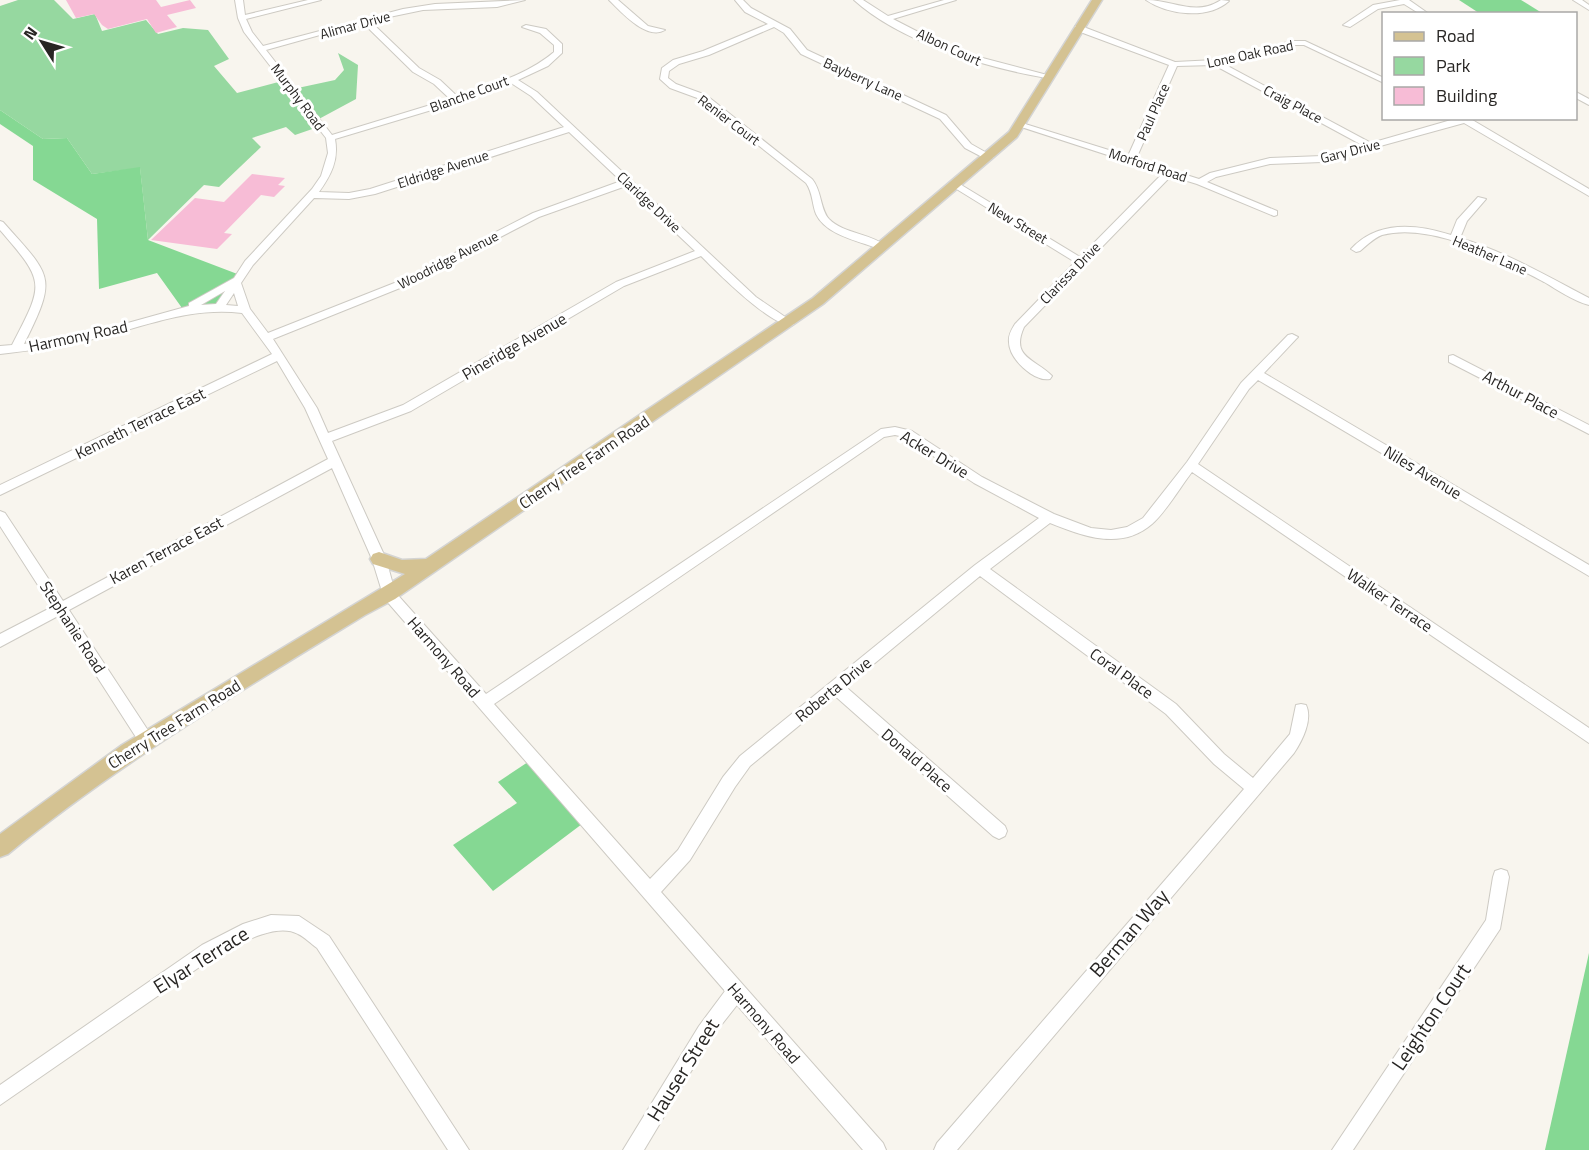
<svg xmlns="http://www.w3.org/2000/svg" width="1589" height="1150" viewBox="0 0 1589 1150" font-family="'Titillium Web',sans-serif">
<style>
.green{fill:#96d8a0}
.forest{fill:#85d893}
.building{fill:#f7bcd6}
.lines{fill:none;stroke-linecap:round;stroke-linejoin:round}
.minor-casing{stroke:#cdcac3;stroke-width:2}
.major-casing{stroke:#d4d4d3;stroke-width:3}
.minor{fill:#fff;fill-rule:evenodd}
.major{fill:#d4c292;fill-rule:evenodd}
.labels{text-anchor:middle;stroke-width:6;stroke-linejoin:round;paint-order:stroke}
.far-street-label{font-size:14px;fill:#282624;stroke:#fff}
.street-label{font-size:16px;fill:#282624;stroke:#fff}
.near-street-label{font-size:20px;fill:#282624;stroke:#fff}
</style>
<rect width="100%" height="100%" fill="#f8f5ee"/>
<path class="green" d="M18,0H54L73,19L95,14L102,31L146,20L158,34L183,28L208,30L229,59L214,66L237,93L286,80L293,89L335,80L344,70L338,53L358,65L356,99L317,120L321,126L295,135L286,127L252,138L261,147L219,187L204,185L148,240L140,168L92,174L67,138L43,139L0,110V6Z"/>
<g class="forest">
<path d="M1459,0H1521L1542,13H1479Z"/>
<path d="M0,110L43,139L67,138L92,174L140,167L148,240L240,275L222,304L182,308L157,273L99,289L97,219L33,180V146L0,124Z"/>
<path d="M528,762L582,824L493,891L453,845L517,803L498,782Z"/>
<path d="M1589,953V1150H1545Z"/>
</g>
<g class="building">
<path d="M66,0H156L161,7L190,0L196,8L167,15L177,27L156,33L147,19L108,29L102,25L94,14L76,18Z"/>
<path d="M252,174L285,178L278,185L285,186L274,197L261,195L224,233L232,234L217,249L151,240L195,198L224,202Z"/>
</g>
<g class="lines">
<g class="minor-casing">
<g id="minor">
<path d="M235,0H243L245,15L308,0H321L246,19L252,32L263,46L403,9L435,4L525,0L497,7L423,10L370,21L419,68L440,80L458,97C490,85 527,75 554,52V45L540,33L522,27L526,25L546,29L562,44V53L548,66L518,80L537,92L756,297L794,323L793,325C773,329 716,271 701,256L624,286L411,411L332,441L386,559L395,592L486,694L881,429L895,427L912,431L982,477L1054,514L1091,528L1111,530L1127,527L1143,518L1187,462L1241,383L1288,335L1292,334L1298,337L1296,339L1264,373L1589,565V576L1258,380L1249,389L1198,464L1589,728V743L1192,472C1181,486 1165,513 1152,524C1121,551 1083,536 1050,523L990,569L1176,704L1224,754L1253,778L1290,734L1296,705L1301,704L1306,705C1313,720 1302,741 1294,753L957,1150H934L937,1143L1244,789L1214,764L1166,714L980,576L846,687L1005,826L1007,831L1005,836L999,839L993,836L835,696L750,766L735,787L690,860L661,892L883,1143L886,1150H863L737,1005L711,1038L644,1150H623L699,1026L725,991L384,598L372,559L332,468L69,610L151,735L154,740L151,745L146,747L141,745L58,616L0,647V634L52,607L0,526V511L5,513L63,601L328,459L305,408L277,361L0,495V485L272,354L242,313C191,307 149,325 101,337C68,346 34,350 0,354V346L12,345C44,283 46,283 0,230V221L3,222C52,277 58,276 24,344L88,334L189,306V303L234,278L245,261L312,189L321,176L328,153L326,138L244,32L238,18ZM363,23L413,72L434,84L450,99L332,135L266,50ZM511,83L531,96L564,127L370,189L349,193L319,192C331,175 339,160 335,139L455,103ZM569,132L621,181L533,213L402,280L268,333L250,309L241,283L253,265L314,198L349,199L375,194ZM626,186L695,251L616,282L403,405L328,433L317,408L273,339L410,284L539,217ZM225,291L216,304L201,305ZM234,293L238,306L226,305ZM895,435L904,437L974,483L1039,518L975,565L740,756L723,777L678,850L650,879L494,704L884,437Z"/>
<path d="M609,0H618L648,26L665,30C647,41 621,12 609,0Z"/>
<path d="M735,0H743L751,8L790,29L807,50L946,115L971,144L994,157L986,159L965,148L940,119L801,54L784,33L774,27L709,55L679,64L669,71L668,78L676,84L706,95L812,179C822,191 820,209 829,219C844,234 870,233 886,246L881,249L877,248C858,241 826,235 816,214C812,204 813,193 806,183L700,99L670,88L660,79L662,68L673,60L703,51L768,24L745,12Z"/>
<path d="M854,0H863L888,16L944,0H956L893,19L928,37L975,56L1051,76L1047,78C987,68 900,42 854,0Z"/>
<path d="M1146,0C1174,0 1195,17 1221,0L1229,1C1208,20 1168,15 1146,0Z"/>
<path d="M1400,0H1409L1429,14H1420L1404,4L1378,9L1350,27L1343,25L1373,5Z"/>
<path d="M1573,0H1582L1589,5V10Z"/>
<path d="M1075,26H1081L1175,62L1215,60L1292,41H1305L1384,78V83L1304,45H1292L1222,63L1371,143L1458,118H1469L1589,189V196L1464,123L1322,162L1270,164L1216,177L1207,182L1277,211V215L1274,216L1197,184L1171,176L1024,327C1010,358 1036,359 1052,376L1050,379C1034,382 1009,359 1009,342C1008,335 1012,329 1015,324L1075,262L950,185L958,183L1080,257L1163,173L1015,125L1022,123L1128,156L1169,65L1075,30ZM1214,65L1362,145L1322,156L1270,158L1210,173L1199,179L1136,159L1177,66Z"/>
<path d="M1576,92L1589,99V105L1576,98Z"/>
<path d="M1478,197L1486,199L1467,221L1460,238C1506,252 1547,276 1589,298V305C1573,301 1558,290 1544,282C1500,259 1433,222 1382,235C1374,238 1366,246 1360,251L1356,252L1351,249C1378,220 1416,224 1451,235L1457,220Z"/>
<path d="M1453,355L1589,425V434L1449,362V356Z"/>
<path d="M1501,869L1507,871L1509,877L1500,929L1353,1150H1332L1486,920L1493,877L1495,871Z"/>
<path d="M271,915L299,916L329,936L469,1150H448L317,948C311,944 305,937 298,934C275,921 234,947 214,957L0,1105V1085L202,945L243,924Z"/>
</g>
</g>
<g class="major-casing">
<path id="major" d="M1092,0H1102L1017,137L823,304L395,599L365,615C242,690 119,763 8,854L0,857V834L122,745L405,574L373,564L370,559L373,554L379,552L402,560L426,559L813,298L1009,132Z"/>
</g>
<use href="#minor" class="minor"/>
<use href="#major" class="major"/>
</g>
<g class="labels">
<g class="far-street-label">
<text transform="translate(355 25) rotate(-15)" y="5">Alimar Drive</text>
<text transform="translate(949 47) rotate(25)" y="5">Albon Court</text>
<text transform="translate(1250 54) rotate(-12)" y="5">Lone Oak Road</text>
<text transform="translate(863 79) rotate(24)" y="5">Bayberry Lane</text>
<text transform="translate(469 94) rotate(-20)" y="5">Blanche Court</text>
<text transform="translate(298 97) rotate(53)" y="5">Murphy Road</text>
<text transform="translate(1293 104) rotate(28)" y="5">Craig Place</text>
<text transform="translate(1153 112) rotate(-66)" y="5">Paul Place</text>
<text transform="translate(729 120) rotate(37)" y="5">Renier Court</text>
<text transform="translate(1350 151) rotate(-14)" y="5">Gary Drive</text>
<text transform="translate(1148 165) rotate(18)" y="5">Morford Road</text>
<text transform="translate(443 169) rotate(-18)" y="5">Eldridge Avenue</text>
<text transform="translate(649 202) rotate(43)" y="5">Claridge Drive</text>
<text transform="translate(1018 223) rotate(31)" y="5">New Street</text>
<text transform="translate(1490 255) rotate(23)" y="5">Heather Lane</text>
<text transform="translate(448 260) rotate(-27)" y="5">Woodridge Avenue</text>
<text transform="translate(1070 273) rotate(-46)" y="5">Clarissa Drive</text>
</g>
<g class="street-label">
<text transform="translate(78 336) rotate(-12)" y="6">Harmony Road</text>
<text transform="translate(514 346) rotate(-30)" y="6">Pineridge Avenue</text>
<text transform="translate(1521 394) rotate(28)" y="6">Arthur Place</text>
<text transform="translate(140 423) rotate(-26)" y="6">Kenneth Terrace East</text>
<text transform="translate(935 454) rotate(31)" y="6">Acker Drive</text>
<text transform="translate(584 462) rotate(-34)" y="6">Cherry Tree Farm Road</text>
<text transform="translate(1423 472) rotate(31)" y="6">Niles Avenue</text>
<text transform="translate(166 550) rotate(-28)" y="6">Karen Terrace East</text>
<text transform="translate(1390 600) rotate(34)" y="6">Walker Terrace</text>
<text transform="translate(73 627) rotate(57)" y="6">Stephanie Road</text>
<text transform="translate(444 657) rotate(49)" y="6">Harmony Road</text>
<text transform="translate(1122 673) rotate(36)" y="6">Coral Place</text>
<text transform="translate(833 689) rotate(-39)" y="6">Roberta Drive</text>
<text transform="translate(174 724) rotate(-32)" y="6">Cherry Tree Farm Road</text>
<text transform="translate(917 760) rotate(41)" y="6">Donald Place</text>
<text transform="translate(764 1023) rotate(49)" y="6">Harmony Road</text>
</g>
<g class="near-street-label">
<text transform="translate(1129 933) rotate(-49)" y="7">Berman Way</text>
<text transform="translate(201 960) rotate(-32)" y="7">Elyar Terrace</text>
<text transform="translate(1431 1017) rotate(-56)" y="7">Leighton Court</text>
<text transform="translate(683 1070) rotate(-58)" y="7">Hauser Street</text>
</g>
</g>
<rect x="1382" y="12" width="195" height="108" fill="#ffffff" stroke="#a9a8a7" stroke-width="1.5"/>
<rect x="1394" y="32" width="30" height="9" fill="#d4c292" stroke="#a9a8a7" stroke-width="1.5"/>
<text x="1436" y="42" font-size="18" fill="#282624">Road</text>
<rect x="1394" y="57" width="30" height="18" fill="#96d8a0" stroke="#a9a8a7" stroke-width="1.5"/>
<text x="1436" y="72" font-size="18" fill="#282624">Park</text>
<rect x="1394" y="87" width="30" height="18" fill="#f7bcd6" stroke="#a9a8a7" stroke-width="1.5"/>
<text x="1436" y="102" font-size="18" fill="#282624">Building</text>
<g transform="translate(42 42) rotate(307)" stroke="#ffffff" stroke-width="4.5" paint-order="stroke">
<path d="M0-4.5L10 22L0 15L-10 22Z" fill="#282624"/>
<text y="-9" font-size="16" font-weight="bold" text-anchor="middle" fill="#282624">N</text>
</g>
</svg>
